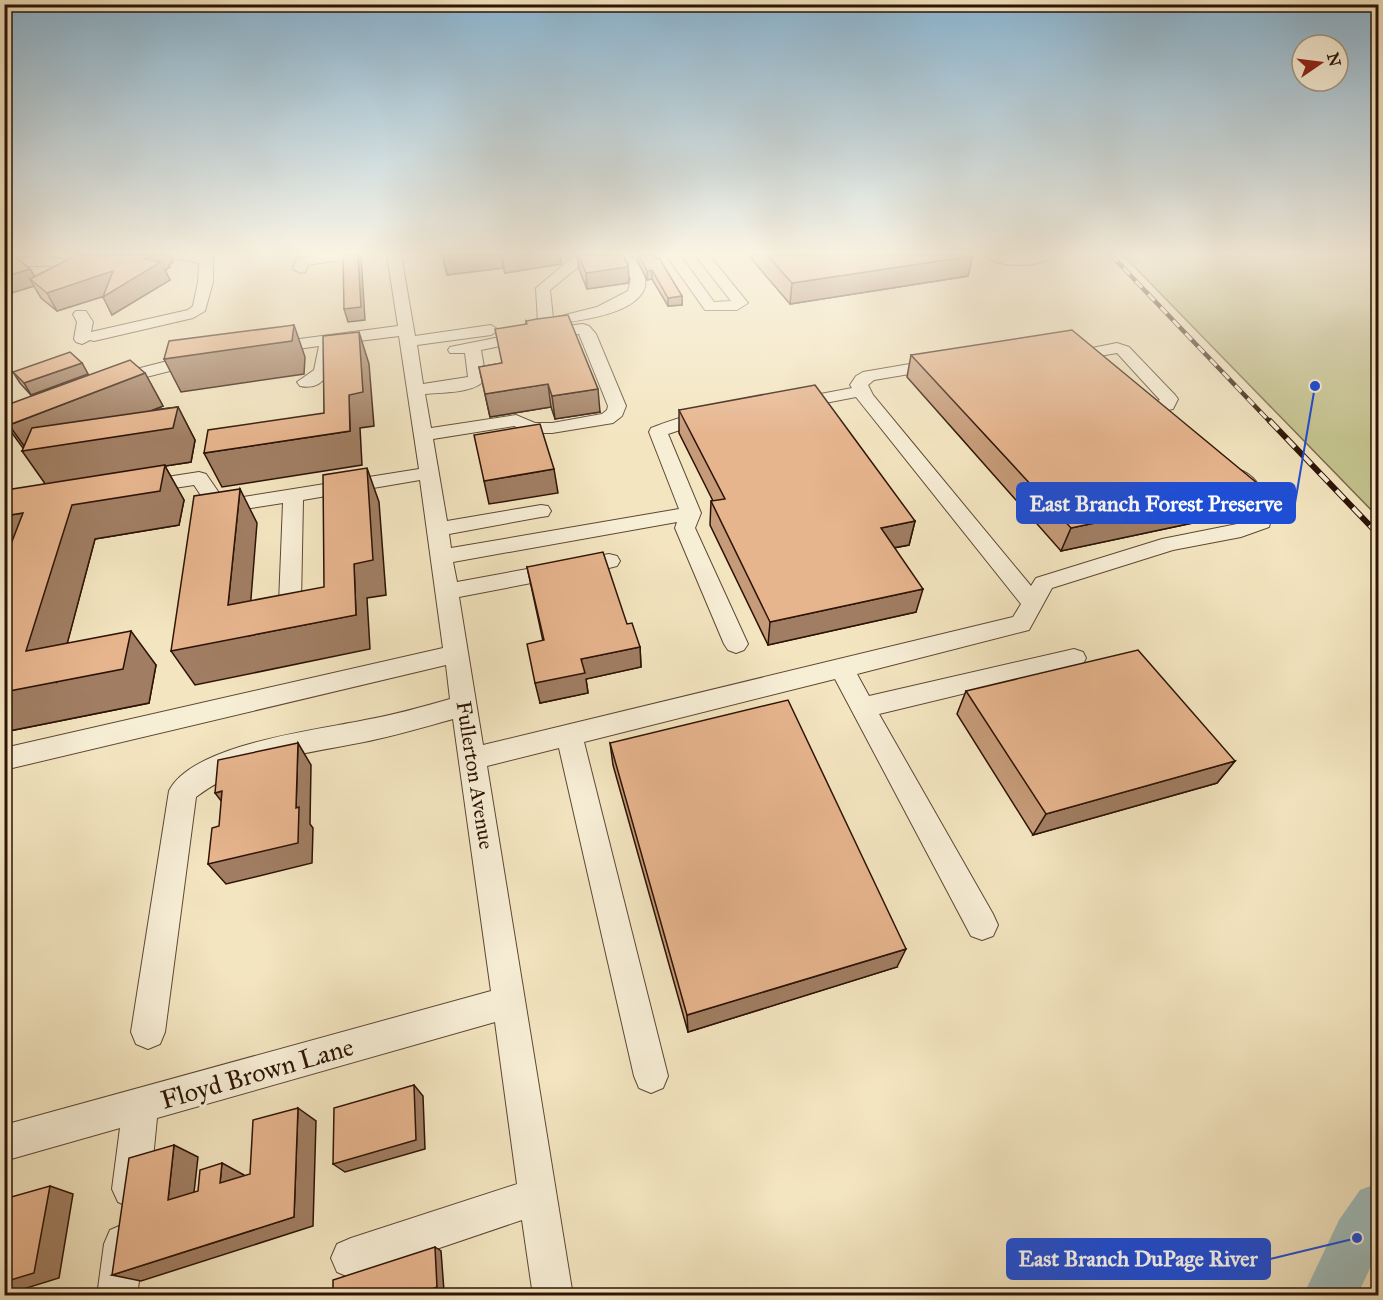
<svg xmlns="http://www.w3.org/2000/svg" width="1383" height="1300" viewBox="0 0 1383 1300" font-family="'IM FELL Great Primer',serif">
<style>
.green{fill:#c3c28d;stroke:#786a4a;stroke-width:1.5}
.lines{fill:none;stroke-linecap:round;stroke-linejoin:round}
.river{fill:#a0bdbc;fill-rule:evenodd}
.minor-casing{stroke:#5e4834;stroke-width:2}
.minor{fill:#f7eed6;fill-rule:evenodd}
.rail-far1-casing{stroke:#2d1306;stroke-width:4.5}
.rail-casing{stroke:#2d1306;stroke-width:6}
.rail-far1{stroke:#f7eed6;stroke-width:3;stroke-dasharray:9;stroke-linecap:butt}
.rail{stroke:#f7eed6;stroke-width:4;stroke-dasharray:12;stroke-linecap:butt}
.wall{fill:#c69b79;stroke:#2d1306;stroke-width:1.5}
.shaded-wall{fill:#a17e63;stroke:#2d1306;stroke-width:1.5}
.building{fill:#e6b48d;stroke:#2d1306;stroke-width:1.5}
.labels{text-anchor:middle;stroke-width:6;stroke-linejoin:round;paint-order:stroke}
.street-label{font-size:21px;fill:#2d1306;stroke:#f7eed6}
.near-street-label{font-size:26px;fill:#2d1306;stroke:#f7eed6}
.leader{fill:none;stroke:#1d4ed8;stroke-width:2}
.callout-dot{fill:#1d4ed8;stroke:#f7eed6;stroke-width:2}
.callout{fill:#1d4ed8;stroke:#1d4ed8;stroke-width:2}
.callout-label{font-size:22px;text-anchor:middle;font-weight:bold;fill:#fff}
</style>
<rect width="100%" height="100%" fill="#f3e5c0"/>
<filter id="stains"><feTurbulence type="fractalNoise" baseFrequency=".00333" numOctaves="4"/><feColorMatrix values="0 0 0 0 .2 0 0 0 0 .09 0 0 0 0 .02 0 0 0 .5 -.17"/></filter>
<radialGradient id="worn" r=".72"><stop offset=".6" stop-color="#630" stop-opacity="0"/><stop offset="1" stop-color="#630" stop-opacity=".3"/></radialGradient>
<path class="green" d="M1123,255H1378V517Z"/>
<g class="lines">
<path class="river" d="M1378,1183V1251L1357,1296H1303L1339,1220L1360,1190Z"/>
<g class="minor-casing">
<g id="minor">
<path d="M100,255H129L127,258C84,269 47,264 4,267V259L42,256L60,259Z"/>
<path d="M172,255H211L213,257V282L205,311L193,318L94,341L90,340L82,344L76,342L74,339L77,322L73,314L76,311H86L93,322L91,332L188,310L193,306L198,282L199,263L174,258Z"/>
<path d="M320,255H352L345,259L308,265L305,272L300,273L293,269L296,259Z"/>
<path d="M387,255H401L415,336L491,325L499,330L491,335L417,345L423,384L468,377L465,353H450L448,350L450,347L540,329L583,324L589,326L596,334L626,406L622,416L613,423L552,433H532L514,426L433,439L447,521L541,505L548,506L551,511L548,516L541,517L449,534L451,548L679,509L649,432L651,428C670,421 696,410 716,415L719,419L716,423L683,429L668,434L701,513L695,528L748,644L744,650L736,653L728,650L724,644L675,528L677,522L453,562L457,582L609,554L617,556L620,561L617,566L609,568L459,597L483,745L1013,617L1021,604L856,397L794,409L788,408L785,404L788,400L794,399L852,388L850,385L856,376L863,372L939,359L945,360L947,364L945,368L874,380L868,385L873,395L1031,586L1036,578L1162,539L1237,524L1252,518L1254,509L1241,489L1225,474L1228,470C1251,464 1264,493 1274,509L1269,527L1241,537L1173,550L1052,588L1029,630L857,674L869,696L1074,649L1083,652L1086,658L1083,664L1074,667L879,714L993,914L998,925L993,936L982,940L971,936L835,679L584,742L668,1076L663,1088L651,1093L639,1088L634,1076L559,748L487,766L573,1296H533L522,1220L351,1278L337,1272L331,1258L337,1244L351,1238L517,1184L495,1022L157,1118L150,1189L144,1202L131,1208L118,1202L112,1189L120,1128L4,1161V1125L491,991L453,719C424,727 394,736 364,742C304,754 246,759 196,797L165,1032L160,1044L148,1049L136,1044L131,1032L169,791C192,744 318,730 365,720C394,715 422,707 450,699L446,665L4,770V748L443,648L420,480L303,500L301,603L298,609L290,611L282,609L279,603L283,503L219,513L212,512L194,485L141,493L134,491L131,487L134,483L141,481L199,472L206,474L224,500L419,469L399,336L335,344C334,364 327,392 300,386L297,382L314,370L319,346L269,353L261,348L269,343L398,326ZM579,334L608,406L607,410L602,414L552,423H535L516,415L431,428L425,394C442,392 474,394 486,379L481,350L540,338Z"/>
<path d="M579,255H625L633,257C638,265 648,277 645,287C636,315 577,321 553,324C548,325 547,328 540,326L538,323L536,288L574,256ZM607,258L623,263L631,279L628,291L597,307L553,318L550,290L583,263Z"/>
<path d="M666,255H680L714,302L731,301L695,255H709L748,303L737,310H705Z"/>
<path d="M985,255H1053C1041,269 997,268 985,255Z"/>
<path d="M1117,343L1129,347L1175,395L1178,399L1173,409L1155,413L1149,412L1146,408L1149,404L1160,400L1117,353L1088,358L1080,353L1082,350Z"/>
<path d="M199,353L205,354L207,358L205,362L111,386L105,385L102,381L105,377Z"/>
<path d="M124,1224L138,1230L144,1244L137,1296H97L104,1244L110,1230Z"/>
</g>
</g>
<use href="#minor" class="minor"/>
<g class="rail-far1-casing">
<path id="rail-far1" d="M1111,255L1271,423"/>
</g>
<g class="rail-casing">
<path id="rail" d="M1270,421L1378,534"/>
</g>
<use href="#rail-far1" class="rail-far1"/>
<use href="#rail" class="rail"/>
</g>
<g class="wall">
<path d="M4,255L30,269L35,277L77,255H170L173,262L169,265L170,267L165,270L170,280L112,315L103,296L57,311L41,298L34,286L5,295H4Z"/>
<path d="M442,255H560L561,264L505,273L503,268L447,275Z"/>
<path d="M577,255L629,279L628,283L587,289L579,269Z"/>
<path d="M638,255H654L682,296V305L668,306L652,279L647,280L638,261Z"/>
<path d="M748,255H972L968,276L790,304Z"/>
<path d="M526,321L600,412L555,419L551,407L490,417L479,367L502,363L526,324Z"/>
<path d="M911,355L1263,488L1249,511L1061,551L907,377Z"/>
<path d="M82,363L88,374L31,395L20,383L13,372Z"/>
<path d="M145,373L163,406L152,410L178,407L195,440L191,462L165,466L184,500L179,525L95,539L67,643L156,665L149,703L4,732L13,540L4,530V494L46,484L23,448L4,422V406Z"/>
<path d="M679,410L915,521L909,545L894,548L916,612L768,645L710,525L711,501H713L679,433Z"/>
<path d="M527,567L627,624L640,647L641,667L586,679L588,693L540,703L543,641Z"/>
<path d="M966,691L1235,761L1217,783L1033,835L957,714Z"/>
<path d="M610,743L897,967L688,1032L613,765Z"/>
</g>
<g class="shaded-wall">
<path d="M152,255H170L173,262L169,265L170,267L165,270L170,280L112,315L103,297L105,296L57,311L47,293L144,259Z"/>
<path d="M358,255H361L365,320L348,322L344,309Z"/>
<path d="M443,255H501L503,268L447,275Z"/>
<path d="M502,255H560L561,264L505,273Z"/>
<path d="M973,256L968,276L790,304L792,283Z"/>
<path d="M628,264L629,279L628,283L587,289L586,273Z"/>
<path d="M30,269L40,285L30,279L34,286L5,295L4,294V277Z"/>
<path d="M652,270V279L647,280V271Z"/>
<path d="M682,296V305L668,306V298Z"/>
<path d="M4,305L9,312L4,314Z"/>
<path d="M294,325L305,357L304,374L181,392L164,359Z"/>
<path d="M359,332L369,364L374,426L360,428L362,465L222,487L204,453L350,431L349,395Z"/>
<path d="M82,363L88,374L31,395L24,383Z"/>
<path d="M145,373L163,406L70,443L178,407L195,440L191,462L165,466L184,500L179,525L95,539L57,682L131,631L156,665L149,703L4,732V692L26,651L46,485L22,451L27,450L9,425Z"/>
<path d="M548,384L551,407L490,417L485,394Z"/>
<path d="M598,389L600,412L555,419L552,396Z"/>
<path d="M367,468L379,502L386,595L367,598L370,649L195,685L171,651L228,605L240,489L257,523L248,636L356,615L354,564Z"/>
<path d="M554,469L558,493L489,504L484,481Z"/>
<path d="M1263,488L1249,511L1061,551L1071,528Z"/>
<path d="M23,513L22,552L4,530V516Z"/>
<path d="M915,521L909,545L876,551L881,528Z"/>
<path d="M923,589L916,612L768,645L770,622Z"/>
<path d="M640,647L641,667L586,679L588,693L540,703L535,683L581,659Z"/>
<path d="M298,743L311,765L310,824L313,828L312,863L226,884L208,864L296,808Z"/>
<path d="M1235,761L1217,783L1033,835L1046,814Z"/>
<path d="M222,791L232,815L215,793Z"/>
<path d="M906,949L897,967L688,1032L687,1015Z"/>
<path d="M414,1085L423,1096L425,1149L345,1172L333,1164Z"/>
<path d="M298,1108L316,1121L313,1226L141,1281L112,1275L294,1217Z"/>
<path d="M174,1145L198,1157L192,1210L168,1200Z"/>
<path d="M222,1163L244,1175L242,1193L220,1183Z"/>
<path d="M50,1186L73,1194L59,1278L4,1295V1282Z"/>
<path d="M435,1247L441,1251L444,1291L429,1296H414Z"/>
</g>
<g class="building">
<path d="M4,255H13L30,269L4,277Z"/>
<path d="M77,255H152L144,259L161,262L103,297L113,271L47,293L30,279Z"/>
<path d="M343,255H358L361,307L344,309Z"/>
<path d="M578,255H623L628,264L627,267L586,273Z"/>
<path d="M639,255H654L657,259L659,258L682,296L668,298L652,270L647,271Z"/>
<path d="M767,255H972L973,256L792,283Z"/>
<path d="M568,315L598,389L552,396L548,384L485,394L479,367L502,363L495,329L527,324L526,321L537,319Z"/>
<path d="M294,325L292,341L164,359L169,341Z"/>
<path d="M1072,330L1263,488L1071,528L911,355Z"/>
<path d="M359,332L363,392L349,395L350,431L204,453L208,430L324,413L323,336Z"/>
<path d="M70,352L82,363L24,383L13,372Z"/>
<path d="M130,360L145,373L9,425L4,419V406Z"/>
<path d="M815,385L915,521L881,528L923,589L770,622L711,501L725,499L679,410Z"/>
<path d="M178,407L173,428L22,451L32,428Z"/>
<path d="M540,424L554,469L484,481L474,435Z"/>
<path d="M165,465L160,491L72,505L26,651L131,631L123,669L4,692V562L23,513L4,516V494L6,490Z"/>
<path d="M367,468L373,560L354,564L356,615L171,651L194,496L240,489L228,605L324,587L323,475Z"/>
<path d="M603,552L627,624L632,623L640,647L581,659L585,673L535,683L527,644L544,640L527,567Z"/>
<path d="M1138,650L1235,761L1046,814L966,691Z"/>
<path d="M788,700L906,949L687,1015L610,743Z"/>
<path d="M298,743L296,808L299,807L298,843L208,864L212,828L219,826L222,791L215,793L218,760Z"/>
<path d="M414,1085L416,1140L333,1164L334,1108Z"/>
<path d="M298,1108L294,1217L112,1275L129,1158L174,1145L168,1200L198,1191L200,1170L222,1163L220,1183L250,1174L253,1120Z"/>
<path d="M50,1186L34,1273L4,1282V1199Z"/>
<path d="M435,1247L437,1287L414,1296H333V1280Z"/>
</g>
<linearGradient id="sky" x2="0" y2="1"><stop stop-color="#8bb8d6"/><stop offset="0.58" stop-color="#faf3e3"/><stop offset="1" stop-color="#faf3e3" stop-opacity="0"/></linearGradient>
<rect width="1383" height="437" fill="url(#sky)"/>
<g class="labels">
<g class="street-label">
<text transform="translate(475 775) rotate(81)" y="7">Fullerton Avenue</text>
</g>
<g class="near-street-label">
<text transform="translate(257 1073) rotate(-16)" y="9">Floyd Brown Lane</text>
</g>
</g>
<path class="leader" d="M1315 386L1295 503M1357 1238L1270 1259"/>
<g class="callout-dot">
<circle cx="1315" cy="386" r="6"/>
<circle cx="1357" cy="1238" r="6"/>
</g>
<g class="callout">
<rect x="1017" y="483" width="278" height="40" rx="6"/>
<rect x="1007" y="1239" width="263" height="40" rx="6"/>
</g>
<g class="callout-label">
<text x="1156" y="511">East Branch Forest Preserve</text>
<text x="1138" y="1266">East Branch DuPage River</text>
</g>
<rect width="1383" height="1300" fill="none" stroke="#f3e5c0" stroke-width="24"/>
<rect x="6" y="6" width="1371" height="1288" fill="none" stroke="#2d1306" stroke-width="3"/>
<rect x="12" y="12" width="1359" height="1276" fill="none" stroke="#2d1306" stroke-width="1.5"/>
<g transform="translate(1320 63) rotate(76)"><circle r="28" fill="#f7eed6" stroke="#a69683" stroke-width="1.5"/>
<path d="M0-4.5L10 22L0 15L-10 22Z" fill="#8f2418"/>
<text y="-9" font-size="16" font-weight="bold" text-anchor="middle" fill="#2d1306">N</text>
</g>
<rect width="100%" height="100%" filter="url(#stains)"/>
<rect width="100%" height="100%" fill="url(#worn)"/>
</svg>
